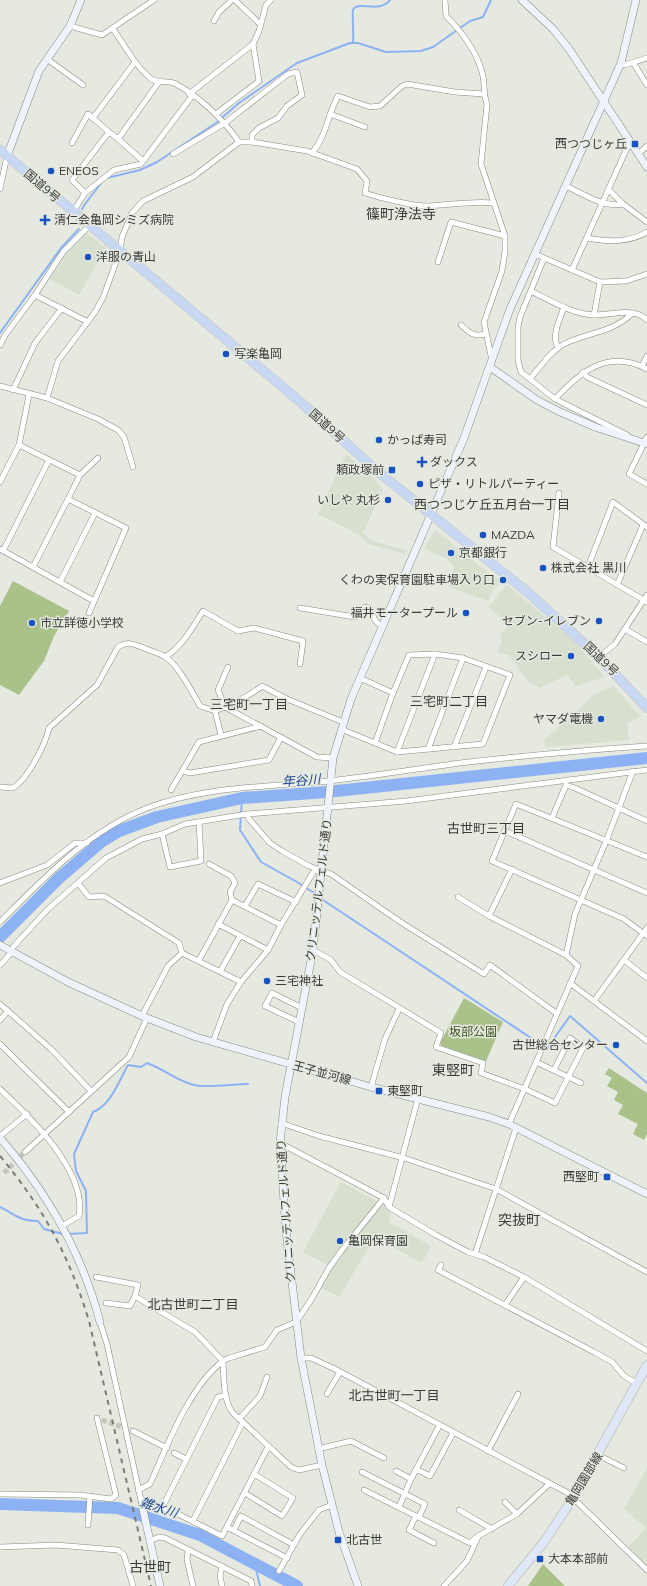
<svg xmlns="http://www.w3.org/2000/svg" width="647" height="1586" viewBox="0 0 647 1586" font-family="Mulish,'Noto Sans JP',sans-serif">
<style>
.built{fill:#d7dfce}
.green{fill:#aac289}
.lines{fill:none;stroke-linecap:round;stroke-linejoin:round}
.stream{stroke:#8db2f4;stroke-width:2}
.river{stroke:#8db2f4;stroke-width:12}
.street-tunnel{stroke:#c3c6be;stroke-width:5;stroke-dasharray:5 2.5;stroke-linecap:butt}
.street-casing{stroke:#868a81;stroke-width:6}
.secondary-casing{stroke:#868a81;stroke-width:8}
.primary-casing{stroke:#c8c8c7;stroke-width:10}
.highway-casing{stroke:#c8c8c7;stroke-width:10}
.street{stroke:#fff;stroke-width:5}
.secondary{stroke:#eff3fb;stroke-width:7}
.primary{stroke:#dfe8f7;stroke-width:8}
.highway{stroke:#c9d8f2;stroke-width:9}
.rail{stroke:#7a7d77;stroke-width:2;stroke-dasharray:5 5;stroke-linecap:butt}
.poi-dot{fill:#1a52be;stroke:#e5e9e0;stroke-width:1.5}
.labels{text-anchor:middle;stroke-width:3;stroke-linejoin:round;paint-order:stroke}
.poi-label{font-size:12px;fill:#3a3c38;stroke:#e5e9e0;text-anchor:start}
.street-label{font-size:12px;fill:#3a3c38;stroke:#e5e9e0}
.park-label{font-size:12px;fill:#3f521d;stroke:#e5e9e0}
.neighbourhood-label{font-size:13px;fill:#3a3c38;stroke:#e5e9e0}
.water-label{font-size:13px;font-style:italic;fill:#214996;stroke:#e5e9e0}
.quarter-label{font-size:14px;fill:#3a3c38;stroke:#e5e9e0}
</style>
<rect width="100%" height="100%" fill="#e5e9e0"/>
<g class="built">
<path d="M87,233L106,248L79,295L50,279L68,251Z"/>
<path d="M346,454L369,473L383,489L363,533L371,540L406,551L404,554L370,544L356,533L318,514Z"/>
<path d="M435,530L500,582L492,592L488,601L449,587L454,567L447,559L425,548Z"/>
<path d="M507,585L574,641L605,677L576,686L567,675L539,688L529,682L509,655L498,652L502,642L500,634L510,625L488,607Z"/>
<path d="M614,686L636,712L642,716L627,723L629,740L546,747L543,741L595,694Z"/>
<path d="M341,1182L391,1209L389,1222L431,1246L422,1263L375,1237L339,1297L318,1286L328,1265L303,1252Z"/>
<path d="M647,1468V1565L628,1547L646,1528L624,1509Z"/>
</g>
<g class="green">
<path d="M13,581L69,611L54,636L44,661L19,695L0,685V606Z"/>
<path d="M464,998L503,1022L486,1061L442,1046L440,1043Z"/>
<path d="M609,1068L647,1093V1134L644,1140L633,1134L638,1124L618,1114L623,1105L614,1100L618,1092L607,1086L612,1078L605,1074Z"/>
<path d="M543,1564L565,1586H528Z"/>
</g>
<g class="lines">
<g class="stream">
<path d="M353,42C354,34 352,15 353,10C357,0 380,14 390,0"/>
<path d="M107,178L140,170L157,162L216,123L239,103L297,63L350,43H358L386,52L421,51L433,47L470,21L483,17L491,0"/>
<path d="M82,209L85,204L102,182"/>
<path d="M0,333L61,248L79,229"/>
<path d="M242,798L240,830L261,862L297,882L317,895"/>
<path d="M320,898L540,1044L548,1047L570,1016L647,1083"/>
<path d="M0,1207C16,1215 19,1221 38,1221L44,1229L63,1234"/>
<path d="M67,1234L87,1233L86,1191L76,1171L74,1154L93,1112C111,1105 119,1081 128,1065L141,1067L147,1063C164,1069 177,1081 194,1085C207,1088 234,1084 248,1084"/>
<path d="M255,1565L260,1586"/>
</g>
<g class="river">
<path d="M0,937L58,879L101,842L119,831L157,817L242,798L327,792L647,758"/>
<path d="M0,1504L118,1508L200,1535L297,1586"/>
</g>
<g class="street-tunnel">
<path d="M4,1173L25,1152"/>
<path d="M102,1420L133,1431"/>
</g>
<g class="street-casing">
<g id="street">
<path d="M235,0L260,24"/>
<path d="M445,0L446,16C462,32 478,53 483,76C485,86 483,94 487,104L481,164L505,236V251L502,271L484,322L492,361"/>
<path d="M214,21L219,12L232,0"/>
<path d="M70,26L102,35L154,0"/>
<path d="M113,29C125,46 134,64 150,78C157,84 166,80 174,83C199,96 223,119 239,142"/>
<path d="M47,59L83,85"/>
<path d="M621,63L625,65L647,58"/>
<path d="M634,64L647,85"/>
<path d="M189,94L253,44L259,31L266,5L271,0"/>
<path d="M216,114L259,81L253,44"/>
<path d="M330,114L365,127"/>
<path d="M93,118L135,62"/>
<path d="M118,139L143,161"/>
<path d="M72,143L88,114L109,132"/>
<path d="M312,153C326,137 328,114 338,96L370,107L380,106L402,86L407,84L455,92L483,94"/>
<path d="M173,154L225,123L288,74L297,72L302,95L287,106L278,118L259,128L252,135V142"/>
<path d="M638,154L647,146"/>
<path d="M566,186C583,194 604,208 623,204"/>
<path d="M0,189L7,156"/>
<path d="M608,189L623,204L647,222"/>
<path d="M85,193L114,170L141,164L192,96"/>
<path d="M73,212L85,193L72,180L109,132L118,139L159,82"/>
<path d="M587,238C608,242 628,243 647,232"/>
<path d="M535,254L600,282L626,281L647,274"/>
<path d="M544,258L520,317L518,327V360L521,372L555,399L627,435"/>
<path d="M438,262L451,222L505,236"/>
<path d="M572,270L627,148L631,144"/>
<path d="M531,291C551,301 574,315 596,315C612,315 635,307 647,320"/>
<path d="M35,295L88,322"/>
<path d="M594,315L600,282"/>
<path d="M461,325C470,333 473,337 485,334"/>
<path d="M0,345L6,334L35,295L63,252L89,226"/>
<path d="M558,348C551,334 560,320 564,307"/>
<path d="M642,366L647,356"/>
<path d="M583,372L587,377L647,405"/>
<path d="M530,379C542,365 553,347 571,341C596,331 612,332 633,313"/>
<path d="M0,386L47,398L98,419L118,430L124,437L133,467"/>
<path d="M13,390L35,343L62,308"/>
<path d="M29,395L19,445L80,475L68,499L126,528L89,613"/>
<path d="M47,398L58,361L95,312L103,298L120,251L122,237L132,213L143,201L193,177L239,142H252L307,151L357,169L367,181L365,193C380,198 413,206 428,206C450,205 471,201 493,203"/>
<path d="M555,399C581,371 608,349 647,369"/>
<path d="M647,437L629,474L647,484"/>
<path d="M80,475L98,458"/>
<path d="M0,482L19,445"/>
<path d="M559,493L553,547L647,602"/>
<path d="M0,549L94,601"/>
<path d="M3,551L49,460"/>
<path d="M33,567L68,499"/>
<path d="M588,567L613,502L647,527"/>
<path d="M60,582L95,513"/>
<path d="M617,585L643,525"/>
<path d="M300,608L355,617L359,615L365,607C374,608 371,614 375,620C376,622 380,625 383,626"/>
<path d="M625,629L647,642"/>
<path d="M435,654L463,658L510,675L483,744L397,752L375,743L393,693L409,655Z"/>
<path d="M165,657C183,646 192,628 203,611L238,631L254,628L303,641L300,664"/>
<path d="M599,657L615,644L647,595"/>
<path d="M228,667L218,690L225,707L317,757L333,758"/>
<path d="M360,678L393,693"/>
<path d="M215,711L221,735"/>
<path d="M341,729L375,743"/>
<path d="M454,747L486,667"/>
<path d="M428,749L463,658"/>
<path d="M397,752L435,654"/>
<path d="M182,771L190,773L269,760L281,737"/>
<path d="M0,787L13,788C28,779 45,745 49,728L97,685L118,647C128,641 134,644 144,648C151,651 158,653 164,656C178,664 192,692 200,706L215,711C231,705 249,696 262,686L287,699L343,722"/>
<path d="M171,790L199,742L261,726"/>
<path d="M247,814L249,819L270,843L282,851L309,866L331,874L402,923L484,974L490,965L556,1013"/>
<path d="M552,818L566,785L575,788L647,821"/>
<path d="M505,831L647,893"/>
<path d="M162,834L170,867L201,861L199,822"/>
<path d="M647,857L516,804L492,861L624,919L647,936"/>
<path d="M209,864L231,876L235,883L230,892L232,900"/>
<path d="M0,883L47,865L75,843H87"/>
<path d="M78,883L89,897L104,896L179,943L182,953L241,982"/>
<path d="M458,897L489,916L566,955L578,966L509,1124"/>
<path d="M245,906L258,884L296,902"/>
<path d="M489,916L512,869"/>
<path d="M0,922C44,878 88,831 147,808C204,786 269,787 329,781C373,776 416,769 460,763C522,756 584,750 647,746"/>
<path d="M218,924L268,950"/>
<path d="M313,950L331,960L340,972L441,1033L436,1047L483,1063L481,1073L525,1089L555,1103L583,1048L570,1038L554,1070"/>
<path d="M566,955L575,914L607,839L633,771"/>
<path d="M199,960L232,900L281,925"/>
<path d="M624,960L647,978"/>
<path d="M0,965L12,952L13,947L47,910L106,858L142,839L162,834L185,824L247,814L406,801L647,770"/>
<path d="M221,970L240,936"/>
<path d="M570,983L647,1041"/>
<path d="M594,1001L647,928"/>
<path d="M0,1004L51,1049L91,1091"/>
<path d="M142,1016L168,966L182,953"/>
<path d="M0,1020L8,1011"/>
<path d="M299,1022L265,1006L272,993L302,1008"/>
<path d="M213,1042L227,1004L241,982L268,950L281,925L314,871L320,870"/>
<path d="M0,1044L69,1112"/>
<path d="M536,1062L581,1083"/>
<path d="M371,1087L385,1039L399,1009"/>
<path d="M0,1089C30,1117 87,1171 79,1216L62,1226"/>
<path d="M281,1123L319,1136L404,1158L496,1189L647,1272"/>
<path d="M0,1136L27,1114"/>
<path d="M280,1143L384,1198L389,1207L436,1235L468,1252L484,1257L524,1277L647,1351"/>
<path d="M25,1152L129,1057L147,1018"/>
<path d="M389,1207L418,1098"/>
<path d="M475,1254L516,1128"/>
<path d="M441,1265L438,1270L594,1352L612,1362L624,1376L638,1384"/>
<path d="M96,1277L138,1285L135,1296L130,1306L106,1303"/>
<path d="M135,1296L195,1332L223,1361C189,1387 167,1446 150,1484L138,1490"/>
<path d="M505,1305L524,1277"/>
<path d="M100,1322L107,1344L142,1505"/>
<path d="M301,1358H311L333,1368L568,1493L647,1570"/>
<path d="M327,1394L340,1372"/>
<path d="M226,1395L218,1397L162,1508L178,1514L222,1536L268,1447"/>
<path d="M239,1419L260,1396L267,1377"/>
<path d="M133,1431L167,1448"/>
<path d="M318,1449L351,1441L384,1458"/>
<path d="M488,1451L518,1394"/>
<path d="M174,1453L186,1459"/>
<path d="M598,1455L624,1468"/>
<path d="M322,1465L299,1470L291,1467L232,1412C223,1398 224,1378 223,1361L229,1358L265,1347L277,1330L296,1322L311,1300L329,1268L342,1250L384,1198"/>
<path d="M416,1469L430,1476L453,1433"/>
<path d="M396,1471L411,1479"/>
<path d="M362,1472L425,1504L419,1517"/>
<path d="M364,1490L470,1543L478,1536L517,1514L549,1484"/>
<path d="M245,1493L282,1516L293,1498L254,1474"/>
<path d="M0,1494L80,1495L111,1499L116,1495L97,1418"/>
<path d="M505,1502L517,1514"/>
<path d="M399,1507L411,1479L439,1426"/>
<path d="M459,1510L492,1529"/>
<path d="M416,1516L409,1530L434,1543"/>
<path d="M193,1521L243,1422"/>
<path d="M88,1525L90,1496"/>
<path d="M227,1527L287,1558"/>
<path d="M234,1530L241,1516L294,1545"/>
<path d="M149,1541L159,1537L165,1538L251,1581L252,1586"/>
<path d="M0,1547L56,1545L118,1550L124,1555L133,1586"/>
<path d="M188,1550L187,1560L193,1586"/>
<path d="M222,1566L220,1576L222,1586"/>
<path d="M279,1571L300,1534L319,1510L332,1505"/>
<path d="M444,1586L467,1561L478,1537"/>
</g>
</g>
<g class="secondary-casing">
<g id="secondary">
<path d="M522,0L553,29L569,49L647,167"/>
<path d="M7,156L39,71L70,26L81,0"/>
<path d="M490,367L537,400L558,411L595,427L647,444"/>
<path d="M0,945L68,982L142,1016L196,1037L371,1087L489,1117L509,1124L647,1194"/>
<path d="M0,1138C47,1192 82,1253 100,1322"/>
<path d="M142,1505L160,1586"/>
<path d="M358,1586L339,1532L322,1465L301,1358L286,1231L280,1143L285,1097L313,950L333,758L351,699L464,438L510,309L621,63L636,0"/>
</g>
</g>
<g class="primary-casing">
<path id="primary" d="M508,1586L544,1542L573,1498L647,1365"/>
</g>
<g class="highway-casing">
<path id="highway" d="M0,150L297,399L376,470L531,595L599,657L647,708"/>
</g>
<use href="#street" class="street"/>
<use href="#secondary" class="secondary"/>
<use href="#primary" class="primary"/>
<use href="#highway" class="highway"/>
<path class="rail" d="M0,1156C44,1209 69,1255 89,1321L151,1586"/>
</g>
<g class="poi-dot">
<rect x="631" y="140" width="8" height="8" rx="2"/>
<circle cx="51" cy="171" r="4"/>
<path d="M43 214h4v4h4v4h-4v4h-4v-4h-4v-4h4z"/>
<circle cx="88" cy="257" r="4"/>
<circle cx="226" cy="354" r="4"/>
<circle cx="379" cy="440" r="4"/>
<path d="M420 456h4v4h4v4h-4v4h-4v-4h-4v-4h4z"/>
<rect x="388" y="466" width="8" height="8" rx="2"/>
<circle cx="420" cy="484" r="4"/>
<circle cx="388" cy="500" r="4"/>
<circle cx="483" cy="535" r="4"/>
<circle cx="451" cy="553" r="4"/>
<circle cx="543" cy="568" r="4"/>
<circle cx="503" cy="580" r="4"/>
<circle cx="466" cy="613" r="4"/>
<circle cx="599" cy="621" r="4"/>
<circle cx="32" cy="623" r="4"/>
<circle cx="571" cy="656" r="4"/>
<circle cx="601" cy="719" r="4"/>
<circle cx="267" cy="981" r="4"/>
<circle cx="616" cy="1045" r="4"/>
<rect x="375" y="1087" width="8" height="8" rx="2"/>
<rect x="603" y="1173" width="8" height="8" rx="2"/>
<circle cx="340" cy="1241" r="4"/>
<rect x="334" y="1536" width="8" height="8" rx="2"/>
<rect x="536" y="1555" width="8" height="8" rx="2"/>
</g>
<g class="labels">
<g class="poi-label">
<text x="627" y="148" text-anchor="end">西つつじヶ丘</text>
<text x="59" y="175">ENEOS</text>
<text x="54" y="224">清仁会亀岡シミズ病院</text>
<text x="96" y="261">洋服の青山</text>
<text x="234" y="358">写楽亀岡</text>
<text x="387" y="444">かっぱ寿司</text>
<text x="430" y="466">ダックス</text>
<text x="384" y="474" text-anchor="end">頼政塚前</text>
<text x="428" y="488">ピザ・リトルパーティー</text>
<text x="380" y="504" text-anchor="end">いしや 丸杉</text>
<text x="491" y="539">MAZDA</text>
<text x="459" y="557">京都銀行</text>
<text x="551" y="572">株式会社 黒川</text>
<text x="495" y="584" text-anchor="end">くわの実保育園駐車場入り口</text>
<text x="458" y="617" text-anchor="end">福井モータープール</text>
<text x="591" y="625" text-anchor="end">セブン-イレブン</text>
<text x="40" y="627">市立詳徳小学校</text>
<text x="563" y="660" text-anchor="end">スシロー</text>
<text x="593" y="723" text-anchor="end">ヤマダ電機</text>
<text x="275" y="985">三宅神社</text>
<text x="608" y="1049" text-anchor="end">古世総合センター</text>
<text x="387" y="1095">東堅町</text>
<text x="599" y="1181" text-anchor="end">西堅町</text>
<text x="348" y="1245">亀岡保育園</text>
<text x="346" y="1544">北古世</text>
<text x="548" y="1563">大本本部前</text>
</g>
<g class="street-label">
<text transform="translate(42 186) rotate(41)" y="4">国道9号</text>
<text transform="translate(327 426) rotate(42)" y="4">国道9号</text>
<text transform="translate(601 659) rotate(44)" y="4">国道9号</text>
<text transform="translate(319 890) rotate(-83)" y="4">クリニッテルフェルド通り</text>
<text transform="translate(322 1073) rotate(15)" y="4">王子並河線</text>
<text transform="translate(286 1211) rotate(-94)" y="4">クリニッテルフェルド通り</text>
<text transform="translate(584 1479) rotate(-59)" y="4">亀岡園部線</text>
</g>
<g class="park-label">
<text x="473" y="1036">坂部公園</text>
</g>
<g class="neighbourhood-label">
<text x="492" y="509">西つつじケ丘五月台一丁目</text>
<text x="449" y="706">三宅町二丁目</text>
<text x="249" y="709">三宅町一丁目</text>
<text x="486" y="833">古世町三丁目</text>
<text x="193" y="1309">北古世町二丁目</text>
<text x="394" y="1400">北古世町一丁目</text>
</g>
<g class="water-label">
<text transform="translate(301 780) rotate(-4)" y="5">年谷川</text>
<text transform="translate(159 1507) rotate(18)" y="5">雑水川</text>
</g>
<g class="quarter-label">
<text x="401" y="219">篠町浄法寺</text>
<text x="453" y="1075">東竪町</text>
<text x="519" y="1225">突抜町</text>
<text x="150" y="1572">古世町</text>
</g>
</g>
</svg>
